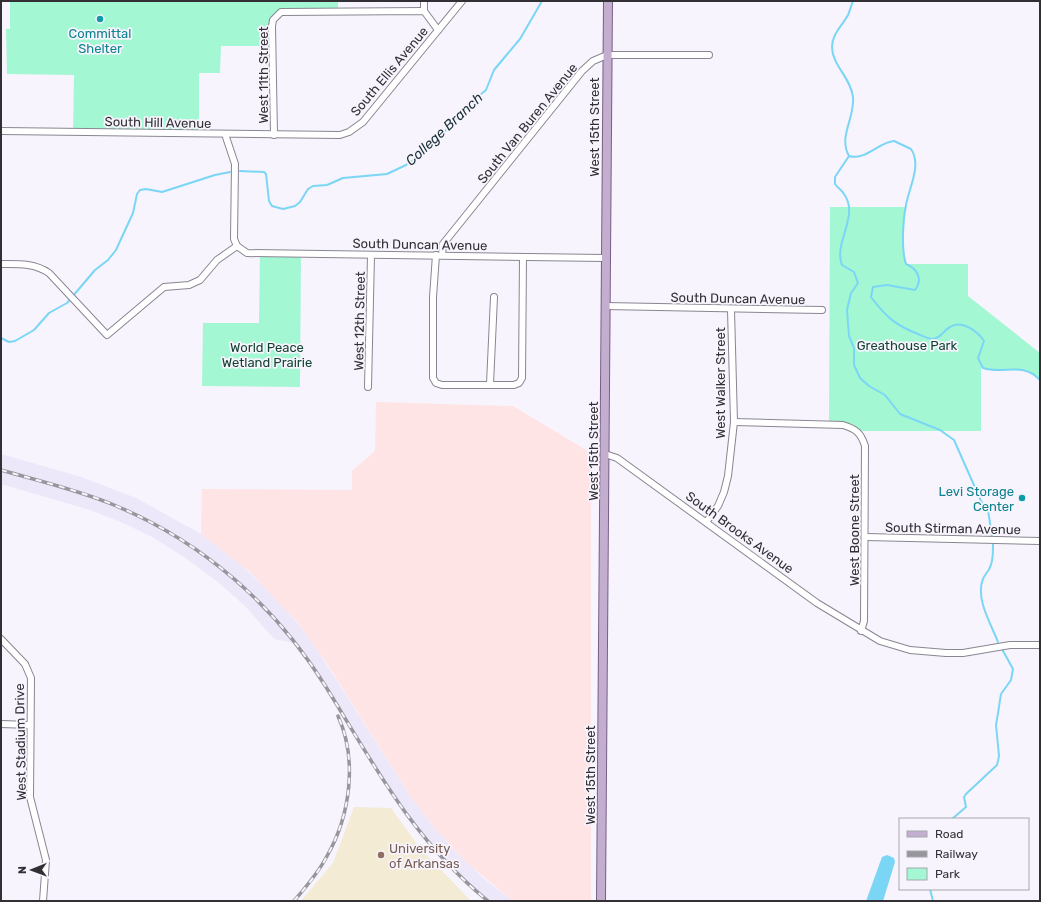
<svg xmlns="http://www.w3.org/2000/svg" width="1041" height="902" viewBox="0 0 1041 902" font-family="Rubik,sans-serif">
<style>
.built{fill:#ede7fa}
.industrial{fill:#ffe4e5}
.education{fill:#f4ebd5}
.green{fill:#a4f7d3}
.water{fill:#7bd6f6}
.lines{fill:none;stroke-linecap:round;stroke-linejoin:round}
.stream{stroke:#7bd6f6;stroke-width:2}
.minor-casing{stroke:#8a8691;stroke-width:8}
.major-casing{stroke:#775f86;stroke-width:10}
.minor{stroke:#fff;stroke-width:6}
.major{stroke:#c4aed0;stroke-width:8}
.rail-casing{stroke:#98969d;stroke-width:3.5}
.rail{stroke:#f7f4fd;stroke-width:2;stroke-dasharray:6;stroke-linecap:butt}
.culture-dot{fill:#0f9aa8;stroke:#f7f4fd;stroke-width:1.5}
.education-dot{fill:#8d6e63;stroke:#f7f4fd;stroke-width:1.5}
.labels{text-anchor:middle;stroke-width:3.5;stroke-linejoin:round;paint-order:stroke}
.culture-label{font-size:13px;fill:#0d838f;stroke:#f7f4fd}
.street-label{font-size:13px;fill:#323035;stroke:#f7f4fd}
.park-label{font-size:13px;fill:#124331;stroke:#f7f4fd}
.education-label{font-size:13px;fill:#785e54;stroke:#f7f4fd;text-anchor:start}
.water-label{font-size:14px;font-style:italic;fill:#1a3037;stroke:#f7f4fd}
</style>
<rect width="100%" height="100%" fill="#f7f4fd"/>
<path class="built" d="M1,454L81,477L136,498L201,534L238,562L277,599L311,640L412,799L429,821L452,848L482,877L513,901H488L463,880L437,854L411,822L388,789L324,685L295,643L274,639L246,607L218,582L184,557L152,537L123,523L90,510L1,484Z"/>
<path class="industrial" d="M376,402L513,406L591,453V901H513L467,863L438,832L412,799L324,659L297,622L250,572L201,534L202,489L352,490V471L375,451Z"/>
<path class="education" d="M354,807L391,808L420,848L471,901H301L333,863Z"/>
<g class="green">
<path d="M10,1H338V12L286,11L273,20V46H221L220,73H199V134L73,132L74,75L7,74L6,29H10Z"/>
<path d="M830,207H905L903,247L906,264H968V296L1040,353V380L1025,370H992L981,368V431H859L852,428L829,425Z"/>
<path d="M260,253L301,254L300,387L202,386L203,323H259Z"/>
</g>
<path class="water" d="M887,855L894,858L895,862L883,901H866L882,857Z"/>
<g class="lines">
<g class="stream">
<path d="M853,1C851,6 850,11 848,15C842,26 832,34 832,47C832,65 851,78 853,97C855,119 838,136 849,156L835,177V184C838,188 842,190 844,194C860,216 833,243 842,265L854,272L858,283L851,293L847,310L849,336L854,348V365L860,378L869,386L885,395L900,414L940,430L954,440L981,501L988,510L992,536"/>
<path d="M849,156C865,161 879,142 894,141L911,149C922,165 909,188 906,205C903,220 901,250 906,264C918,269 923,280 915,290L887,285L873,287L871,297C886,317 895,325 918,334C923,336 928,339 933,339C941,338 944,330 950,327C962,319 978,332 984,341L978,358L983,368C1004,375 1022,361 1040,380"/>
<path d="M240,171L264,172L266,174L269,201L272,206L283,209L295,206L300,202L308,189L313,186L327,185L343,178L387,174L406,165L419,156L446,130L468,105L486,90L494,70L520,39L542,1"/>
<path d="M1,338L9,342L15,341L34,330L49,313L67,303L95,270L108,260L116,250L133,213L137,194L140,190L146,189L162,192L215,175L230,172"/>
<path d="M993,544C993,553 993,564 988,571C986,574 984,576 983,579C975,598 991,624 998,642"/>
<path d="M952,819L966,807L964,797L966,794L997,765L999,756L996,725L998,713L1001,694L1011,680L1013,669L1002,649"/>
<path d="M930,889L933,901"/>
</g>
<g class="minor-casing">
<g id="minor">
<path d="M424,11V1"/>
<path d="M1,131L340,135L349,132L363,122L462,1"/>
<path d="M225,134L235,164L234,239L237,246L247,253L605,258"/>
<path d="M274,135L272,26L273,20L281,12L424,11L438,30"/>
<path d="M436,255L433,297V378L436,383L442,385H514L519,383L522,378L523,257"/>
<path d="M442,255L443,244L582,71L593,61L607,55H709"/>
<path d="M1,264C19,264 34,263 49,273L107,335L164,287L189,285L200,280L217,260L237,246"/>
<path d="M605,306L822,310"/>
<path d="M490,384L494,297"/>
<path d="M368,387L371,255"/>
<path d="M734,422L843,425C856,429 861,433 865,446L864,621L861,631"/>
<path d="M605,454L617,458L817,603L880,641L910,650L946,653H963L1010,645H1040"/>
<path d="M707,521L718,506L724,492L728,476L734,422L731,310"/>
<path d="M866,537L1040,541"/>
<path d="M1,639L25,664L31,678L30,797L46,860L43,901"/>
<path d="M1,724L30,725"/>
</g>
</g>
<g class="major-casing">
<path id="major" d="M601,901L608,1"/>
</g>
<use href="#minor" class="minor"/>
<use href="#major" class="major"/>
<g class="rail-casing">
<g id="rail">
<path d="M1,470C39,481 78,490 114,505C203,542 275,605 326,687C376,768 413,840 488,901"/>
<path d="M294,901C306,887 319,872 327,856C350,816 358,760 338,716"/>
</g>
</g>
<use href="#rail" class="rail"/>
</g>
<g class="culture-dot">
<circle cx="100" cy="19" r="4"/>
<circle cx="1022" cy="498" r="4"/>
</g>
<circle class="education-dot" cx="381" cy="855" r="4"/>
<g class="labels">
<g class="culture-label">
<text x="100" y="38">Committal<tspan x="100" dy="15">Shelter</tspan></text>
<text x="1014" y="496" text-anchor="end">Levi Storage<tspan x="1014" dy="15">Center</tspan></text>
</g>
<g class="street-label">
<text transform="translate(389 71) rotate(-50)" y="5">South Ellis Avenue</text>
<text transform="translate(263 75) rotate(-90)" y="5">West 11th Street</text>
<text transform="translate(158 122) rotate(1)" y="5">South Hill Avenue</text>
<text transform="translate(527 123) rotate(-51)" y="5">South Van Buren Avenue</text>
<text transform="translate(594 127) rotate(-90)" y="5">West 15th Street</text>
<text transform="translate(420 244) rotate(1)" y="5">South Duncan Avenue</text>
<text transform="translate(738 298) rotate(1)" y="5">South Duncan Avenue</text>
<text transform="translate(359 321) rotate(-89)" y="5">West 12th Street</text>
<text transform="translate(720 383) rotate(-90)" y="5">West Walker Street</text>
<text transform="translate(593 451) rotate(-90)" y="5">West 15th Street</text>
<text transform="translate(953 528) rotate(1)" y="5">South Stirman Avenue</text>
<text transform="translate(854 530) rotate(-90)" y="5">West Boone Street</text>
<text transform="translate(740 532) rotate(36)" y="5">South Brooks Avenue</text>
<text transform="translate(20 742) rotate(-91)" y="5">West Stadium Drive</text>
<text transform="translate(590 775) rotate(-90)" y="5">West 15th Street</text>
</g>
<g class="park-label">
<text x="907" y="350">Greathouse Park</text>
<text x="267" y="352">World Peace<tspan x="267" dy="15">Wetland Prairie</tspan></text>
</g>
<g class="education-label">
<text x="389" y="853">University<tspan x="389" dy="15">of Arkansas</tspan></text>
</g>
<g class="water-label">
<text transform="translate(444 129) rotate(-43)" y="5">College Branch</text>
</g>
</g>
<rect width="1041" height="902" fill="none" stroke="#323035" stroke-width="4"/>
<rect x="899" y="818" width="130" height="72" fill="#f7f4fd" stroke="#a8a6ad"/>
<rect x="907" y="831" width="20" height="6" fill="#c4aed0" stroke="#a8a6ad"/>
<text x="935" y="838" font-size="12" fill="#323035">Road</text>
<rect x="907" y="851" width="20" height="6" fill="#98969d" stroke="#a8a6ad"/>
<text x="935" y="858" font-size="12" fill="#323035">Railway</text>
<rect x="907" y="868" width="20" height="12" fill="#a4f7d3" stroke="#a8a6ad"/>
<text x="935" y="878" font-size="12" fill="#323035">Park</text>
<g transform="translate(32 870) rotate(269)" stroke="#f7f4fd" stroke-width="3" paint-order="stroke">
<path d="M0-3L7 15L0 10L-7 15Z" fill="#323035"/>
<text y="-6" font-size="11" font-weight="bold" text-anchor="middle" fill="#323035">N</text>
</g>
</svg>
